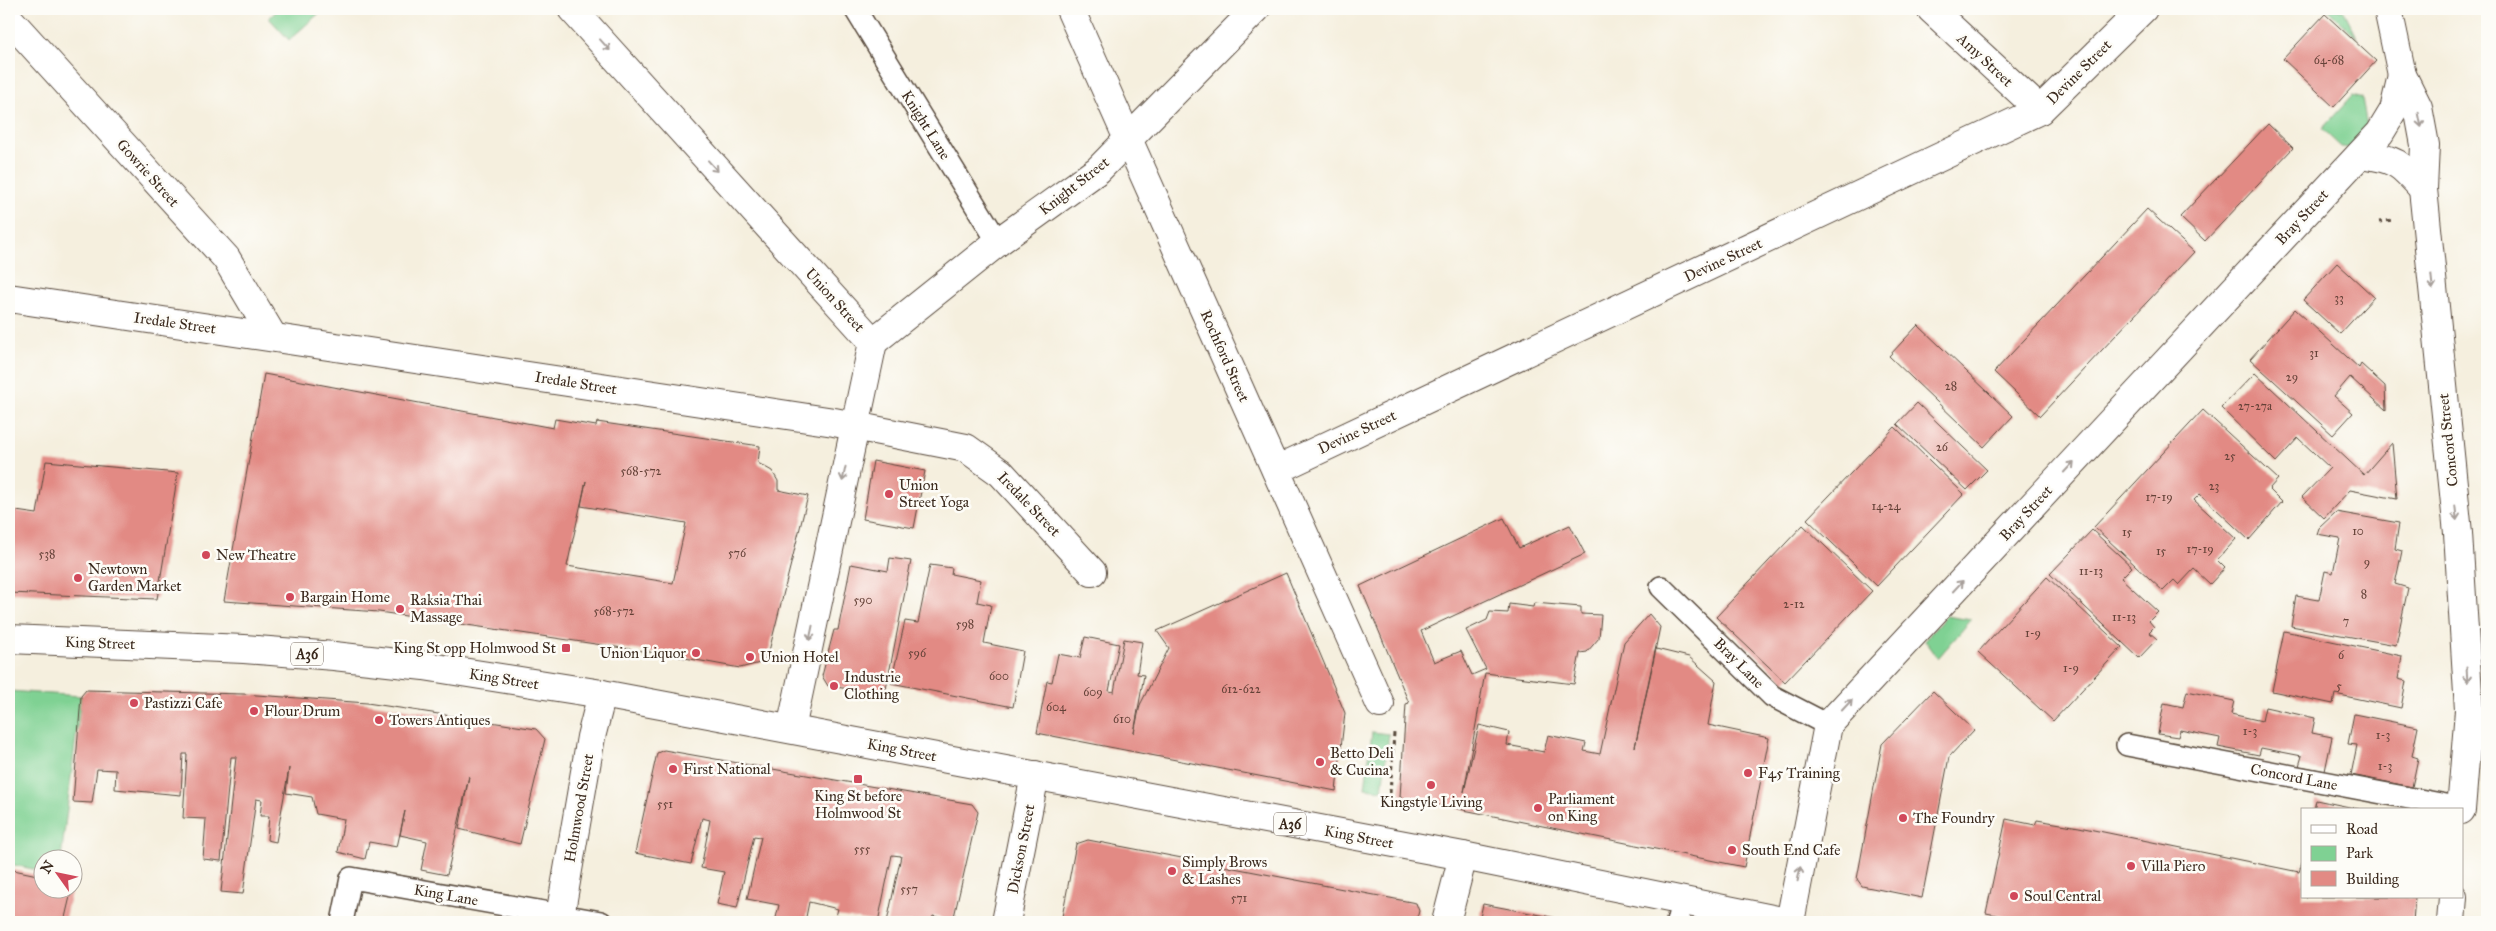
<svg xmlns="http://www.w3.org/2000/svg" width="2496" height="931" viewBox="0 0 2496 931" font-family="'IM FELL Great Primer',serif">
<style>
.green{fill:#7fd193;stroke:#5d7e58}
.building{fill:#e28a84;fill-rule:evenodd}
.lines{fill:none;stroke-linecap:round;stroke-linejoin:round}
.lane-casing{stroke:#57483b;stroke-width:24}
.street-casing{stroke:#57483b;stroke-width:30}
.highway-casing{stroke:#57483b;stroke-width:30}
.path{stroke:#57483b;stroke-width:3;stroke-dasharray:4 4;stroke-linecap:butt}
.lane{stroke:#fff;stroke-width:21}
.street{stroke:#fff;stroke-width:28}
.highway{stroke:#fff;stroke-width:28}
.rail{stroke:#3b2a1e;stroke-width:4;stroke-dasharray:8 4;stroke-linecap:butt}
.oneway{stroke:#a79f9a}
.poi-dot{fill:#d1495b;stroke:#fdfcf7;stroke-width:2}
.labels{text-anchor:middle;stroke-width:5;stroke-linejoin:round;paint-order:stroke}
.number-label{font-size:12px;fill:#654238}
.shield{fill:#fdfcf7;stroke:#75695f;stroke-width:1}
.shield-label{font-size:14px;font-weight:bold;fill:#3b2a1e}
.street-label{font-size:15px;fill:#3b2a1e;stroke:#fdfcf7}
.poi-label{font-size:15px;fill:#3b2a1e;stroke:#fdfcf7;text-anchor:start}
</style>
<rect width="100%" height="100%" fill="#fdfcf7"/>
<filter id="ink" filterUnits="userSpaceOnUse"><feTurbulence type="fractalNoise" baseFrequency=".02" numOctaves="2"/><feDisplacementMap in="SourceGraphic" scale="10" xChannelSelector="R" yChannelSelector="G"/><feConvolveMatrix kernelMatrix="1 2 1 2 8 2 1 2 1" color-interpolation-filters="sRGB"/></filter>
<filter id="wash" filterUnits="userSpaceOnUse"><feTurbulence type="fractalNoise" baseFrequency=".0096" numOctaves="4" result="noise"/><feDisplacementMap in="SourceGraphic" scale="20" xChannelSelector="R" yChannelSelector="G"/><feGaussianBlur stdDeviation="1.12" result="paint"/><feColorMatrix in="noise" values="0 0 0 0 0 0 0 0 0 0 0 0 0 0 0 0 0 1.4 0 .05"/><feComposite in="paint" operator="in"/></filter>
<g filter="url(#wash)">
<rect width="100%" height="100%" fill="#f5efde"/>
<g class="green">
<path d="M279,9H324L289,40L269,18Z"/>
<path d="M2327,9H2343L2357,37Z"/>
<path d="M2353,95L2362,98L2367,128L2351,148L2341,147L2322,129Z"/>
<path d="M1946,616L1971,620L1938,658L1925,640Z"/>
<path d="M9,691L81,696L61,858H42V871L9,864Z"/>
<path d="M1372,732L1389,734L1382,790L1365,788Z"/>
</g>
<g id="blocks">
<g class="building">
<path d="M2325,14L2376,61L2334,107L2283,59Z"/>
<path d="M2268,124L2293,148L2205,241L2180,217Z"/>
<path d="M2147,209L2194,252L2040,416L1994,372Z"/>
<path d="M2337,263L2374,297L2340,334L2303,300Z"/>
<path d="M2295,309L2359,368L2361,364L2385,386L2386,410L2350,377L2334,396L2353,413L2333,435L2250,359Z"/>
<path d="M1918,325L2013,416L1984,447L1889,356Z"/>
<path d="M2255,373L2364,475L2392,443L2397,499L2350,490L2324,518L2302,497L2330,468L2298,438L2276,462L2221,408Z"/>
<path d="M264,374L553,428L555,419L596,426L597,422L760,446L758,463L772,471L778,481V490L808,496L768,655L760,663L740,668L663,654L379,612L224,601ZM586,481L581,506L686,523L673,583L567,566Z"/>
<path d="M1917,403L1987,470L1967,490L1897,424Z"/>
<path d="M2203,410L2278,479L2269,489L2282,502L2249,540L2200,494L2194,500L2236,539L2217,560L2225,568L2210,584L2194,569L2179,585L2174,580L2163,591L2094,527Z"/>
<path d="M1895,427L1964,494L1877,586L1807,519Z"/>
<path d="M46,461L178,473L157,599L9,593V510L37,514Z"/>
<path d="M873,461L925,471L914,528L863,519Z"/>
<path d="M2336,512L2399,523L2395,549L2402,551L2395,584L2408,588L2396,645L2291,626L2296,596L2319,600L2325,571L2333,573L2340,538L2317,534L2319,528Z"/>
<path d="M1504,518L1519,548L1570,525L1585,554L1421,631L1434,662L1461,651L1472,675L1486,669L1466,630L1487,620L1490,612L1508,613L1509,604L1533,607L1534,603L1581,607V614L1601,615L1599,638L1587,652L1580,653L1574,684L1485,673L1464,792L1479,725L1509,732L1507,745L1544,752L1548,735L1586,743L1584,751L1600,754L1624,642L1649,614L1660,627L1635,747L1656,649L1689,657L1716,681L1708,725L1769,738L1744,867L1400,797L1406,704L1409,703L1360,586Z"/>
<path d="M1803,525L1872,591L1785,682L1716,617Z"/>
<path d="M2092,530L2132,567L2121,578L2158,612L2149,621L2154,627L2149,632L2157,639L2139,658L2050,574Z"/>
<path d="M890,558L911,561L885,694L828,686L822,676L834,630H838L851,564L888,571Z"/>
<path d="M930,565L952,568L951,574L981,580L977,602L991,605L984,643L1023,651L1013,707L891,683L905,621L918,623Z"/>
<path d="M1286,573L1345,713L1336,791L1037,733L1047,681L1052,682L1058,654L1080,658L1085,637L1119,644L1109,691L1114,692L1124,639L1142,642L1137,674L1144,675L1134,733L1140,705L1169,648L1157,631Z"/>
<path d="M2047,577L2122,647L2053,721L1978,652Z"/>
<path d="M2284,631L2402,656L2398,679L2406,681L2401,708L2335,694L2333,704L2272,691Z"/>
<path d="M86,690L243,694L367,703L536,729L545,739L520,844L459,829L469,776L447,875L421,870L427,841L400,835L405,811L397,847L369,842L365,859L338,852L344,819L316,814L312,797L286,793L289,768L276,842L267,840L269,816H260L262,800L256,799L243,894L221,892L236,757H231L221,861L203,859L206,819L183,818L187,754H183L181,795L115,789L116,770L97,769L92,803L73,802L81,696Z"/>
<path d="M1933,691L1974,730L1949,757L1922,898L1862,886L1857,879L1882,744Z"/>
<path d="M2187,691L2234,701L2231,714L2262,721L2265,707L2315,718L2312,733L2332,737L2325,771L2299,766L2302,756L2261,748L2259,755L2218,747L2220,738L2180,730L2178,737L2158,734L2164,703L2183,707Z"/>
<path d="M2354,714L2418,727L2412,756L2418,758L2412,787L2351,775L2357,745L2348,744Z"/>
<path d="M664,750L972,804L978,812L953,921L933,916L931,922H887L901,856L892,855L878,922L836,916L838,909L809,902L805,922H775L779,905L747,899L761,837L754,836L737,908L717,904L724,872L701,868L710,820L702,818L691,864L635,853L657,753Z"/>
<path d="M2316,800L2359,809V810H2314Z"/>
<path d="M2006,819L2035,825L2037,820L2079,827L2299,872L2302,863V897H2415L2413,922H2034L1986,913Z"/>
<path d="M1088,840L1416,903L1419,911L1416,922H1174L1175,919L1169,918L1168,922H1061L1076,844Z"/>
<path d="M9,869L42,876V888H72L64,922H9Z"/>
<path d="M1483,904L1572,921V922H1479Z"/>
</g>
</g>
</g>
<g filter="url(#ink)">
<use href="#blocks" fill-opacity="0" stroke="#57483b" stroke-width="1"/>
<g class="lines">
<g class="lane-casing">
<g id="lane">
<path d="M855,9L998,242"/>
<path d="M1661,587L1772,696L1828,725"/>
<path d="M2127,745L2462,808"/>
<path d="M342,922L351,878L601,922"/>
<path d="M1677,922L1682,902"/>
</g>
</g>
<g class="street-casing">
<g id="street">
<path d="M572,9L873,342"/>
<path d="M1070,9L1380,704"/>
<path d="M1931,9L2040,110"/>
<path d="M2388,9L2402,75L2418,107L2425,145L2423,189L2458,533L2469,710L2461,810"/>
<path d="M9,19L226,258L273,337"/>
<path d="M2361,154C2396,159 2400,163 2423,189"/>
<path d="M9,298L834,422L966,448L1001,473L1092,572"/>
<path d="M873,342L998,242L1098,170L1256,9"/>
<path d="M1276,470L2040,110L2143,9"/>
<path d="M791,729L873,342"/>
<path d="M559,922L591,737L602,694"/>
<path d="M1006,922L1035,775"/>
<path d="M1446,922L1463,856"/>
<path d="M1790,922L1828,725L2380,133L2394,110L2402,75"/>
<path d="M2451,922L2453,897"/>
</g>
</g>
<g class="highway-casing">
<path id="highway" d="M9,639L244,649L334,656L424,666L602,694L1463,856L1787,922"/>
</g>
<g class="path">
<path d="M2379,222L2393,220"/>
<path d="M1389,809L1394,733"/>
</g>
<use href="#lane" class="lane"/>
<use href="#street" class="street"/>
<use href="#highway" class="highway"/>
<path class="rail" d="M2487,9V10"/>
</g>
<defs><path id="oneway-shaft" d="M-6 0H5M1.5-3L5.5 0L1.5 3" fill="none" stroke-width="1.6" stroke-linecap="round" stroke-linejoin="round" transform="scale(1.25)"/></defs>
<g class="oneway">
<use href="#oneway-shaft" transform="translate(605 45) rotate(48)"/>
<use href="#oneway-shaft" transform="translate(2420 120) rotate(79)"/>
<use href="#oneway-shaft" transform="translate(713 166) rotate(48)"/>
<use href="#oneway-shaft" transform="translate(2432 282) rotate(84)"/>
<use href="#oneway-shaft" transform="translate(2069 467) rotate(-47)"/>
<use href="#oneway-shaft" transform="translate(844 474) rotate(102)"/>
<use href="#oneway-shaft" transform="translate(2456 513) rotate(84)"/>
<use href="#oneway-shaft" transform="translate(1958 586) rotate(-47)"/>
<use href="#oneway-shaft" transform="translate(811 633) rotate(102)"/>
<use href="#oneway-shaft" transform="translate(2467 675) rotate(86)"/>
<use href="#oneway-shaft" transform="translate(1847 705) rotate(-47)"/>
<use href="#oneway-shaft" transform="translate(1799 874) rotate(-79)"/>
</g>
</g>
<g class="poi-dot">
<circle cx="889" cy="494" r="5"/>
<circle cx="206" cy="555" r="5"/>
<circle cx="78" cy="578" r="5"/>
<circle cx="290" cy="597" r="5"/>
<circle cx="400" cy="609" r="5"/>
<rect x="561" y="643" width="10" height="10" rx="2.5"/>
<circle cx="696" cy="653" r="5"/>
<circle cx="750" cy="657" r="5"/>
<circle cx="834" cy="686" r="5"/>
<circle cx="134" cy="703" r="5"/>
<circle cx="254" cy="711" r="5"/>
<circle cx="379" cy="720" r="5"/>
<circle cx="1320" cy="762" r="5"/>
<circle cx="673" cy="769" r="5"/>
<circle cx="1748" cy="773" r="5"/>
<rect x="853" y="774" width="10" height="10" rx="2.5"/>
<circle cx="1431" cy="785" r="5"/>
<circle cx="1538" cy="808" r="5"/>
<circle cx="1903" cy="818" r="5"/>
<circle cx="1732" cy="850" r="5"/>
<circle cx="2131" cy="866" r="5"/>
<circle cx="1172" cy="871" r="5"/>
<circle cx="2014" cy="896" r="5"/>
</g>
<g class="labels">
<g class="number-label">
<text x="2329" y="64">64-68</text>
<text x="2339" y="302">33</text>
<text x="2314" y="357">31</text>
<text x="2292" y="381">29</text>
<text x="1951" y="390">28</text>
<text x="2255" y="410">27-27a</text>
<text x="1942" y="451">26</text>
<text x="2230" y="460">25</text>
<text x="641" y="475">568-572</text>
<text x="2214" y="490">23</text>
<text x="2159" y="501">17-19</text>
<text x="1886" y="510">14-24</text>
<text x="2358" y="535">10</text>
<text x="2127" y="536">15</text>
<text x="2200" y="553">17-19</text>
<text x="2161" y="555">15</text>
<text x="737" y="557">576</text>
<text x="47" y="558">538</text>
<text x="2367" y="566">9</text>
<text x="2091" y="575">11-13</text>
<text x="2364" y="598">8</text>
<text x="863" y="604">590</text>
<text x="1794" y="608">2-12</text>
<text x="614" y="615">568-572</text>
<text x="2124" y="621">11-13</text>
<text x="2346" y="625">7</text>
<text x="965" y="628">598</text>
<text x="2033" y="637">1-9</text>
<text x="917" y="657">596</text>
<text x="2341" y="659">6</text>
<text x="2071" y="672">1-9</text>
<text x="999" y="680">600</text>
<text x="2339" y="690">5</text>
<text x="1241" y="693">612-622</text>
<text x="1093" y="696">609</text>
<text x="1056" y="711">604</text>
<text x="1122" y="723">610</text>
<text x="2250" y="735">1-3</text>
<text x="2383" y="739">1-3</text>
<text x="2385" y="770">1-3</text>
<text x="665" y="808">551</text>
<text x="862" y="853">555</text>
<text x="909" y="893">557</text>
<text x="1239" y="902">571</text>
</g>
<g class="shield">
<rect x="291" y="642.5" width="32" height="23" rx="4"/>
<rect x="1274" y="812.5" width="32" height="23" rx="4"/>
</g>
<g class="shield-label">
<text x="307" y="659">A36</text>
<text x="1290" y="829">A36</text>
</g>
<g class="street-label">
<text transform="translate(1985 60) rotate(43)" y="5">Amy Street</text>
<text transform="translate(2079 72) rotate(-45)" y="5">Devine Street</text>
<text transform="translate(926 125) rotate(58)" y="5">Knight Lane</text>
<text transform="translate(148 173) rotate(48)" y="5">Gowrie Street</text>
<text transform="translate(1074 186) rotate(-38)" y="5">Knight Street</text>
<text transform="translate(2302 217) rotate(-47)" y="5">Bray Street</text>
<text transform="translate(1723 260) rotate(-25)" y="5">Devine Street</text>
<text transform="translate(835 300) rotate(48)" y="5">Union Street</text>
<text transform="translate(175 323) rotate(8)" y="5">Iredale Street</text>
<text transform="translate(1225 356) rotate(66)" y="5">Rochford Street</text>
<text transform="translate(576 383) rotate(9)" y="5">Iredale Street</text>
<text transform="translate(1357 432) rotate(-25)" y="5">Devine Street</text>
<text transform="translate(2448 440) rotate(-96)" y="5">Concord Street</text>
<text transform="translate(1029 504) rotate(46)" y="5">Iredale Street</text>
<text transform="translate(2026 513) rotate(-47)" y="5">Bray Street</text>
<text transform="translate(100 643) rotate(2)" y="5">King Street</text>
<text transform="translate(1739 663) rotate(45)" y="5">Bray Lane</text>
<text transform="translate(504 679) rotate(9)" y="5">King Street</text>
<text transform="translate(902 750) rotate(11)" y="5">King Street</text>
<text transform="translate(2294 777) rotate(11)" y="5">Concord Lane</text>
<text transform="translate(579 808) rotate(-80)" y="5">Holmwood Street</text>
<text transform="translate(1359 837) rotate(11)" y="5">King Street</text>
<text transform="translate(1021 849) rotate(-79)" y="5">Dickson Street</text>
<text transform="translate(446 895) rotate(10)" y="5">King Lane</text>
</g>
<g class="poi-label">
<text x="899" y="490">Union<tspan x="899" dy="17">Street Yoga</tspan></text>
<text x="216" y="560">New Theatre</text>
<text x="88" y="574">Newtown<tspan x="88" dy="17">Garden Market</tspan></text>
<text x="300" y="602">Bargain Home</text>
<text x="410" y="605">Raksia Thai<tspan x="410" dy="17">Massage</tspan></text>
<text x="556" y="653" text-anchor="end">King St opp Holmwood St</text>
<text x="686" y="658" text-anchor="end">Union Liquor</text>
<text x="760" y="662">Union Hotel</text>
<text x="844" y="682">Industrie<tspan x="844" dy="17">Clothing</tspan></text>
<text x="144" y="708">Pastizzi Cafe</text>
<text x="264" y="716">Flour Drum</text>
<text x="389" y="725">Towers Antiques</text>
<text x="1330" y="758">Betto Deli<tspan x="1330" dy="17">&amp; Cucina</tspan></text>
<text x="683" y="774">First National</text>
<text x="1758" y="778">F45 Training</text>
<text x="858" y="801" text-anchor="middle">King St before<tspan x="858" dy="17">Holmwood St</tspan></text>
<text x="1548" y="804">Parliament<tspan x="1548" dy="17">on King</tspan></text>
<text x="1431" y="807" text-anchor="middle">Kingstyle Living</text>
<text x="1913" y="823">The Foundry</text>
<text x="1742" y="855">South End Cafe</text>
<text x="1182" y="867">Simply Brows<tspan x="1182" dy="17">&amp; Lashes</tspan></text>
<text x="2141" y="871">Villa Piero</text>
<text x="2024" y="901">Soul Central</text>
</g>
</g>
<rect width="2496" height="931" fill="none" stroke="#fdfcf7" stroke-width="30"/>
<rect x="2301" y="808" width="162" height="90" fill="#fdfcf7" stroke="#afa8a0"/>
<rect x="2311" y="825" width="25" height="8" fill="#ffffff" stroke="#afa8a0"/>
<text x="2346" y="834" font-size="15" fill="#3b2a1e">Road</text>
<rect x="2311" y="846" width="25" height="15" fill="#7fd193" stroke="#afa8a0"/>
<text x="2346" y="858" font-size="15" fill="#3b2a1e">Park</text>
<rect x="2311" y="871" width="25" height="15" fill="#e28a84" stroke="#afa8a0"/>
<text x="2346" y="884" font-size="15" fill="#3b2a1e">Building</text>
<g transform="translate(58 874) rotate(303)"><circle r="24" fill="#fdfcf7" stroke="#afa8a0"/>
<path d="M0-4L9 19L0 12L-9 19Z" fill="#d1495b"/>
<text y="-8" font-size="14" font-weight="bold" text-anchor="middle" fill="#3b2a1e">N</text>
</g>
</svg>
